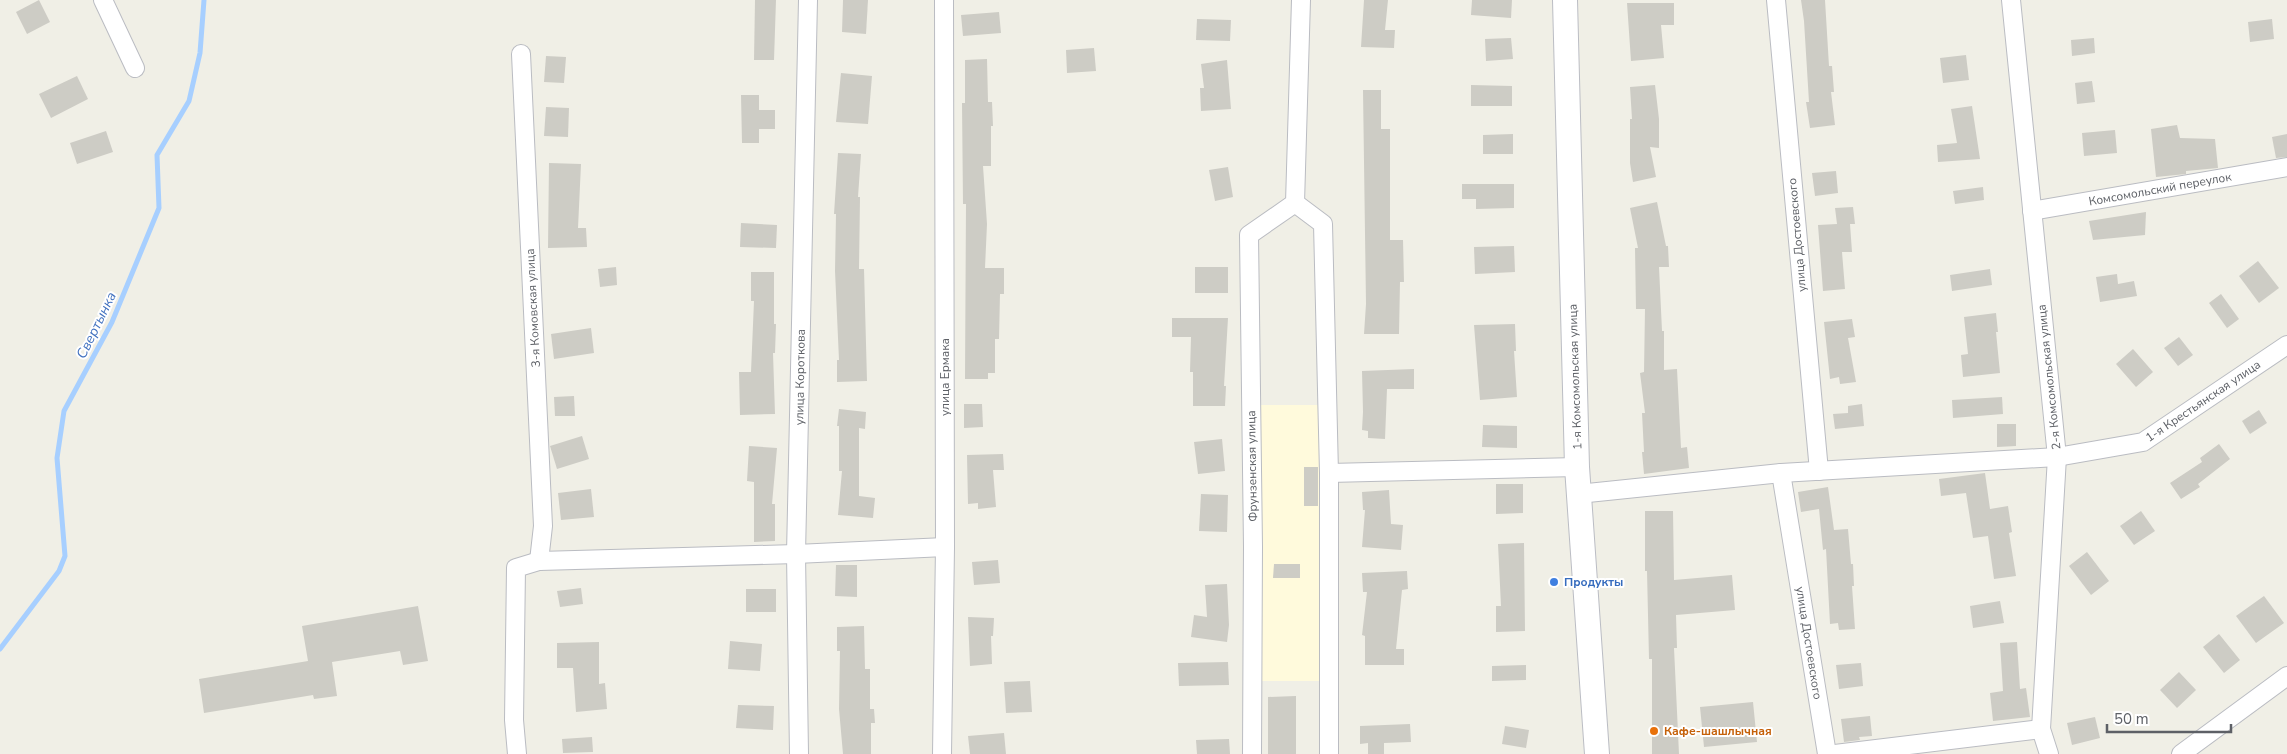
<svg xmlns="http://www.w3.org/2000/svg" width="2287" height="754" viewBox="0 0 2287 754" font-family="'Nunito Sans',sans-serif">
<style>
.commercial{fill:#fffadc}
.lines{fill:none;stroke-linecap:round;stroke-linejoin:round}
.stream{stroke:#a7cfff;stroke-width:5}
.building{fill:#cdccc5}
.street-casing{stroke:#babcc2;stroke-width:20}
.secondary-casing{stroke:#bbbdc4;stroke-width:26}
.street{stroke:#fff;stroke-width:18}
.secondary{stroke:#fff;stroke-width:24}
.shop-dot{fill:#3f7fe0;stroke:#fff;stroke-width:2}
.food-dot{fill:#e8710a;stroke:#fff;stroke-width:2}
.labels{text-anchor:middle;stroke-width:4;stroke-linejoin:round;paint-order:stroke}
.street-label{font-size:12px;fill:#5d6066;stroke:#fff}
.shop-label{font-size:12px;font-weight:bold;fill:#366cbe;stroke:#fff;text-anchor:start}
.food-label{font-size:12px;font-weight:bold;fill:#c56008;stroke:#fff;text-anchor:start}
.water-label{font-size:14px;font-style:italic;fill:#4171bf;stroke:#fff}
</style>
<rect width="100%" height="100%" fill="#f0efe6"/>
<rect class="commercial" x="1261" y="405" width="61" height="276"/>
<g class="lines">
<path class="stream" d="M0,649L59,571L65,556L57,458L64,411L112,322L159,208L157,155L189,101L200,53L204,0"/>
</g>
<g class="building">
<path d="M39,0L50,22L27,34L16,12Z"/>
<path d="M755,0H776L774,60H754Z"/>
<path d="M843,0H868L866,34L842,32Z"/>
<path d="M1364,0H1388L1385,30H1395L1394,48L1361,47Z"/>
<path d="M1472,0H1512L1511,18L1471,15Z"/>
<path d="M1801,0H1825L1829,66H1832L1834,92H1831L1835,125L1810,128L1806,102H1809L1804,21Z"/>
<path d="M1627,3H1674V25H1661L1664,58L1631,61Z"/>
<path d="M999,12L1001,33L963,36L961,15Z"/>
<path d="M1197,19L1231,20L1230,41L1196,40Z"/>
<path d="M2272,19L2274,39L2250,42L2248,22Z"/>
<path d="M1511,38L1513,59L1486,61L1485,39Z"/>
<path d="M2094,38L2095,53L2072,56L2071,40Z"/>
<path d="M1094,48L1096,71L1067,73L1066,50Z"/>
<path d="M1966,55L1969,80L1943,83L1940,58Z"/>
<path d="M546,56L566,57L564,83L544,82Z"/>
<path d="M987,59L988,102H992L993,126H991V166H983L987,224L985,268H1004V294H1000L999,339H995V373H988V379H965L966,204H963L962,103H965V60Z"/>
<path d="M1227,60L1231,109L1201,111L1200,88H1204L1201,64Z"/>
<path d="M841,73L872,76L868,124L836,122Z"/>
<path d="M77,76L88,99L51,118L39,94Z"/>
<path d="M2092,81L2095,102L2077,104L2075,83Z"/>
<path d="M1471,85L1512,86V106H1471Z"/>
<path d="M1655,85L1659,119V148L1650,147L1656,177L1633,182L1630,163V119H1632L1630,87Z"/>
<path d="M1363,90H1381V129H1390V240H1403L1404,282H1400L1399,334H1364L1366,304Z"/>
<path d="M741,95H759V110H775V129H759V143H742Z"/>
<path d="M1972,106L1980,159L1938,162L1937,145L1957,143L1951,109Z"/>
<path d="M546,107L569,108L568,137L544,136Z"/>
<path d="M2177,125L2180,138L2215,139L2218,168L2186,171V174L2156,177L2151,129Z"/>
<path d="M2115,130L2117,153L2084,156L2082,133Z"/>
<path d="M106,131L113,152L77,164L70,143Z"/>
<path d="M1513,134V154H1483V135Z"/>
<path d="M2287,134V157L2276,158L2272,137Z"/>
<path d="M838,153L861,154L858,197H860L859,269H864L867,381L837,382V360H839L835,271L836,214H834Z"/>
<path d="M549,163L581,164L578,228H586L587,247L548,248Z"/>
<path d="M1228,167L1233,197L1215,201L1209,170Z"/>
<path d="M1836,171L1838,193L1815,196L1812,173Z"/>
<path d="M1462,184H1514V208L1476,209V199H1462Z"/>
<path d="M1983,187L1984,200L1955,204L1953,191Z"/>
<path d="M1657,202L1666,246H1668L1669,267H1659L1662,331H1664V370L1677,369L1681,448L1687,447L1689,468L1644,474L1642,452H1644L1642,413H1645L1640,373L1644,372L1645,309H1636L1635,248H1638L1630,208Z"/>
<path d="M1853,207L1855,224H1850L1852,252H1842L1845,289L1823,291L1818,225L1837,224L1835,208Z"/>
<path d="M2146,212L2145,235L2093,240L2089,221Z"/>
<path d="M741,223L777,225L776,248L740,247Z"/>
<path d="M1514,246L1515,272L1475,274L1474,247Z"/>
<path d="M2258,261L2279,288L2259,303L2239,276Z"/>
<path d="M616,267L617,285L600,287L598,269Z"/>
<rect x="1195" y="267" width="33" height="26"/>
<path d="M1990,269L1992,285L1952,291L1950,275Z"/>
<path d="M751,272H774V324H776L775,353H773L775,414L740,415L739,372H751L754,301H751Z"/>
<path d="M2117,274L2118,284L2134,281L2137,296L2100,302L2096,277Z"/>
<path d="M2221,294L2239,319L2227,328L2209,303Z"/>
<path d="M1996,313L1998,332H1996L2000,373L1963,377L1961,355L1968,354L1964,317Z"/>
<path d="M1172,318H1228L1224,386H1226L1225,406H1193V372H1190L1191,337H1172Z"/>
<path d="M1852,319L1855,337L1848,338L1856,382L1840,384L1839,377L1830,379L1824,322Z"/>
<path d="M1515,324L1516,351H1514L1517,397L1480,400L1474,325Z"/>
<path d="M591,328L594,353L554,359L551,334Z"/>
<path d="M2179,337L2193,355L2178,366L2164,348Z"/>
<path d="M2133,349L2153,372L2136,387L2116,364Z"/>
<path d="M1414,369V389H1387L1385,439L1368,438V431L1362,430L1363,412L1362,371Z"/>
<path d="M574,396L575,416H555L554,397Z"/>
<path d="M2002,397L2003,414L1953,418L1952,400Z"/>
<path d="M964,404H982L983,427L964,428Z"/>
<path d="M1862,404L1864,426L1835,429L1833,414L1848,413V406Z"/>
<path d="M839,409L866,412L865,429L859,428V496L875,498L873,518L838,515L842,471H839V426H837Z"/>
<path d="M2259,410L2267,423L2250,434L2242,421Z"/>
<path d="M1997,424H2016V446L1997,447Z"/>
<path d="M1483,425L1517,426V448L1482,447Z"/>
<path d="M582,436L589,459L557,469L550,446Z"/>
<path d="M1222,439L1225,471L1198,474L1194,442Z"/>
<path d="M2219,444L2230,459L2198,484L2200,487L2181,499L2170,483L2202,462L2200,458Z"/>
<path d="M749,446L777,448L772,504H775V541L754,542V482L747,481Z"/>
<path d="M1003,454L1004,470H993L996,507L978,509V503L968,504L967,455Z"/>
<rect x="1304" y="467" width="14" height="39"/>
<path d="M1985,473L1990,509L2008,506L2012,532L2009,533L2016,576L1994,579L1988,536L1973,538L1966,493L1941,496L1939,479Z"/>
<path d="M1496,484H1523V513L1496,514Z"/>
<path d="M1828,487L1834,530L1848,529L1851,564H1853L1854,586H1852L1855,629L1839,630L1838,623L1830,624L1826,549L1823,550L1819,509L1801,512L1798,492Z"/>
<path d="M591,489L594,517L561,520L558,493Z"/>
<path d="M1389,490L1391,524L1403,525L1401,550L1362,547L1365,510H1363L1362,492Z"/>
<path d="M1201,494L1228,495L1227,532L1199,531Z"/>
<path d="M1645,511H1673L1674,580L1732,575L1735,610L1676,615L1677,648H1674L1679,754H1652V659H1649L1647,571H1645Z"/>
<path d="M2141,511L2155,531L2134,545L2120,526Z"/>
<path d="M1524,543L1525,631L1496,632V606H1501L1498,544Z"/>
<path d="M2087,552L2109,581L2091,595L2069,566Z"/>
<path d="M998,560L1000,583L974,585L972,562Z"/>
<path d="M1274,564H1300V578H1273Z"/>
<path d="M836,565H857V597L835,596Z"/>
<path d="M1407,571L1408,589L1402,590L1396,649H1404V665H1365V636L1362,635L1367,592H1363L1362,573Z"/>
<path d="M1227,584L1229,625L1227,642L1191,637L1194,615L1207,617L1205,585Z"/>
<path d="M581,588L583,604L560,607L557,591Z"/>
<rect x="746" y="589" width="30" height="23"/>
<path d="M2264,596L2284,623L2256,643L2236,616Z"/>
<path d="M2000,601L2004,623L1973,628L1970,606Z"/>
<path d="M418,606L428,661L403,665L400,651L332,662L337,696L314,699L313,695L204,713L199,679L308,661L302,626Z"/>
<path d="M968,617L994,618L993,636H991L992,664L970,666Z"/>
<path d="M864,626L865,669H870V709H874L875,723H871V754H843L839,709L840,651H837V627Z"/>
<path d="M2219,634L2240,660L2224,673L2203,647Z"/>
<path d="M730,641L762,644L760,671L728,669Z"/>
<path d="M599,642V684L605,683L607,709L576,712L573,668H557V643Z"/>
<path d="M2017,642L2020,689L2026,688L2030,717L1993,721L1990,693L2003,691L2000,643Z"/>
<path d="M1228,662L1229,685L1179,686L1178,663Z"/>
<path d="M1861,663L1863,686L1839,689L1836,665Z"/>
<path d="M1526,665V680L1492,681V666Z"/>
<path d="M2179,672L2196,690L2177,708L2160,690Z"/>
<path d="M1030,681L1032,712L1006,713L1004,682Z"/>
<path d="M1296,696V754H1268V697Z"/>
<path d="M1753,702L1757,742L1704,747L1700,707Z"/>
<path d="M738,705L774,706L773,730L736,728Z"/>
<path d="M1870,716L1872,736L1859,737L1860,740L1844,742L1841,719Z"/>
<path d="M2095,717L2100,738L2072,745L2067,723Z"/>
<path d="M1410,724L1411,742L1384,743V754H1368V743L1360,744V726Z"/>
<path d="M1505,726L1529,730L1526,748L1502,744Z"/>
<path d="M1004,733L1006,754H970L968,736Z"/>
<path d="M592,737L593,752L563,753L562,739Z"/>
<path d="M1229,739L1230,754H1197L1196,740Z"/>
</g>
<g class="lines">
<g class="street-casing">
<g id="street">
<path d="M103,0L135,68"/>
<path d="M1776,0L1819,471"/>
<path d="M2011,0L2057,457L2041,729L2049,754"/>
<path d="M521,54L543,526L539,561"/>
<path d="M1295,203L1323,224L1329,473V754"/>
<path d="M2032,211L2287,167"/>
<path d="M1329,473L1577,467"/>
<path d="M1781,473L1827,754"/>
<path d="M1578,494L1781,473L2057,457L2143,442L2287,345"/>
<path d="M517,754L514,720L516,568L539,561L796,554L945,547"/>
<path d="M799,754L796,554L808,0"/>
<path d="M942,754L945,547L944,0"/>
<path d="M1252,754L1253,547L1249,235L1295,203L1301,0"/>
<path d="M1835,754L2041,729"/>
<path d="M2181,754L2287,676"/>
</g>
</g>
<g class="secondary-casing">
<path id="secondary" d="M1565,0L1577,467L1597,754"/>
</g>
<use href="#street" class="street"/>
<use href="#secondary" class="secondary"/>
</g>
<circle class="shop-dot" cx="1554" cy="582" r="5"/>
<circle class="food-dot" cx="1654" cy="731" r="5"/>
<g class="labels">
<g class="street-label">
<text transform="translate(2160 189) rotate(-10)" y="4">Комсомольский переулок</text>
<text transform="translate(1797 235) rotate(-95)" y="4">улица Достоевского</text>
<text transform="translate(533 308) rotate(-93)" y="4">3-я Комовская улица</text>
<text transform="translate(800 377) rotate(-89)" y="4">улица Короткова</text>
<text transform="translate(945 377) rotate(-90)" y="4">улица Ермака</text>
<text transform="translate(1575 377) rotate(-92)" y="4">1-я Комсомольская улица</text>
<text transform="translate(2049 377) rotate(-96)" y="4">2-я Комсомольская улица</text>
<text transform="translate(2203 401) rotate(-34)" y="4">1-я Крестьянская улица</text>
<text transform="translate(1252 466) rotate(-91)" y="4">Фрунзенская улица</text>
<text transform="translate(1809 643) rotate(81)" y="4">улица Достоевского</text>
</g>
<g class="shop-label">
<text x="1564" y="586">Продукты</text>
</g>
<g class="food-label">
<text x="1664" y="735">Кафе-шашлычная</text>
</g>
<g class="water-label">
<text transform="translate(96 325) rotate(-64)" y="5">Свертынка</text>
</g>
</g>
<path d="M2107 724v8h124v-8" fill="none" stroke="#5d6066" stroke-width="2.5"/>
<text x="2114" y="724" font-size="15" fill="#5d6066" stroke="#ffffff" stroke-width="4" paint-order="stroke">50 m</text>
</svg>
